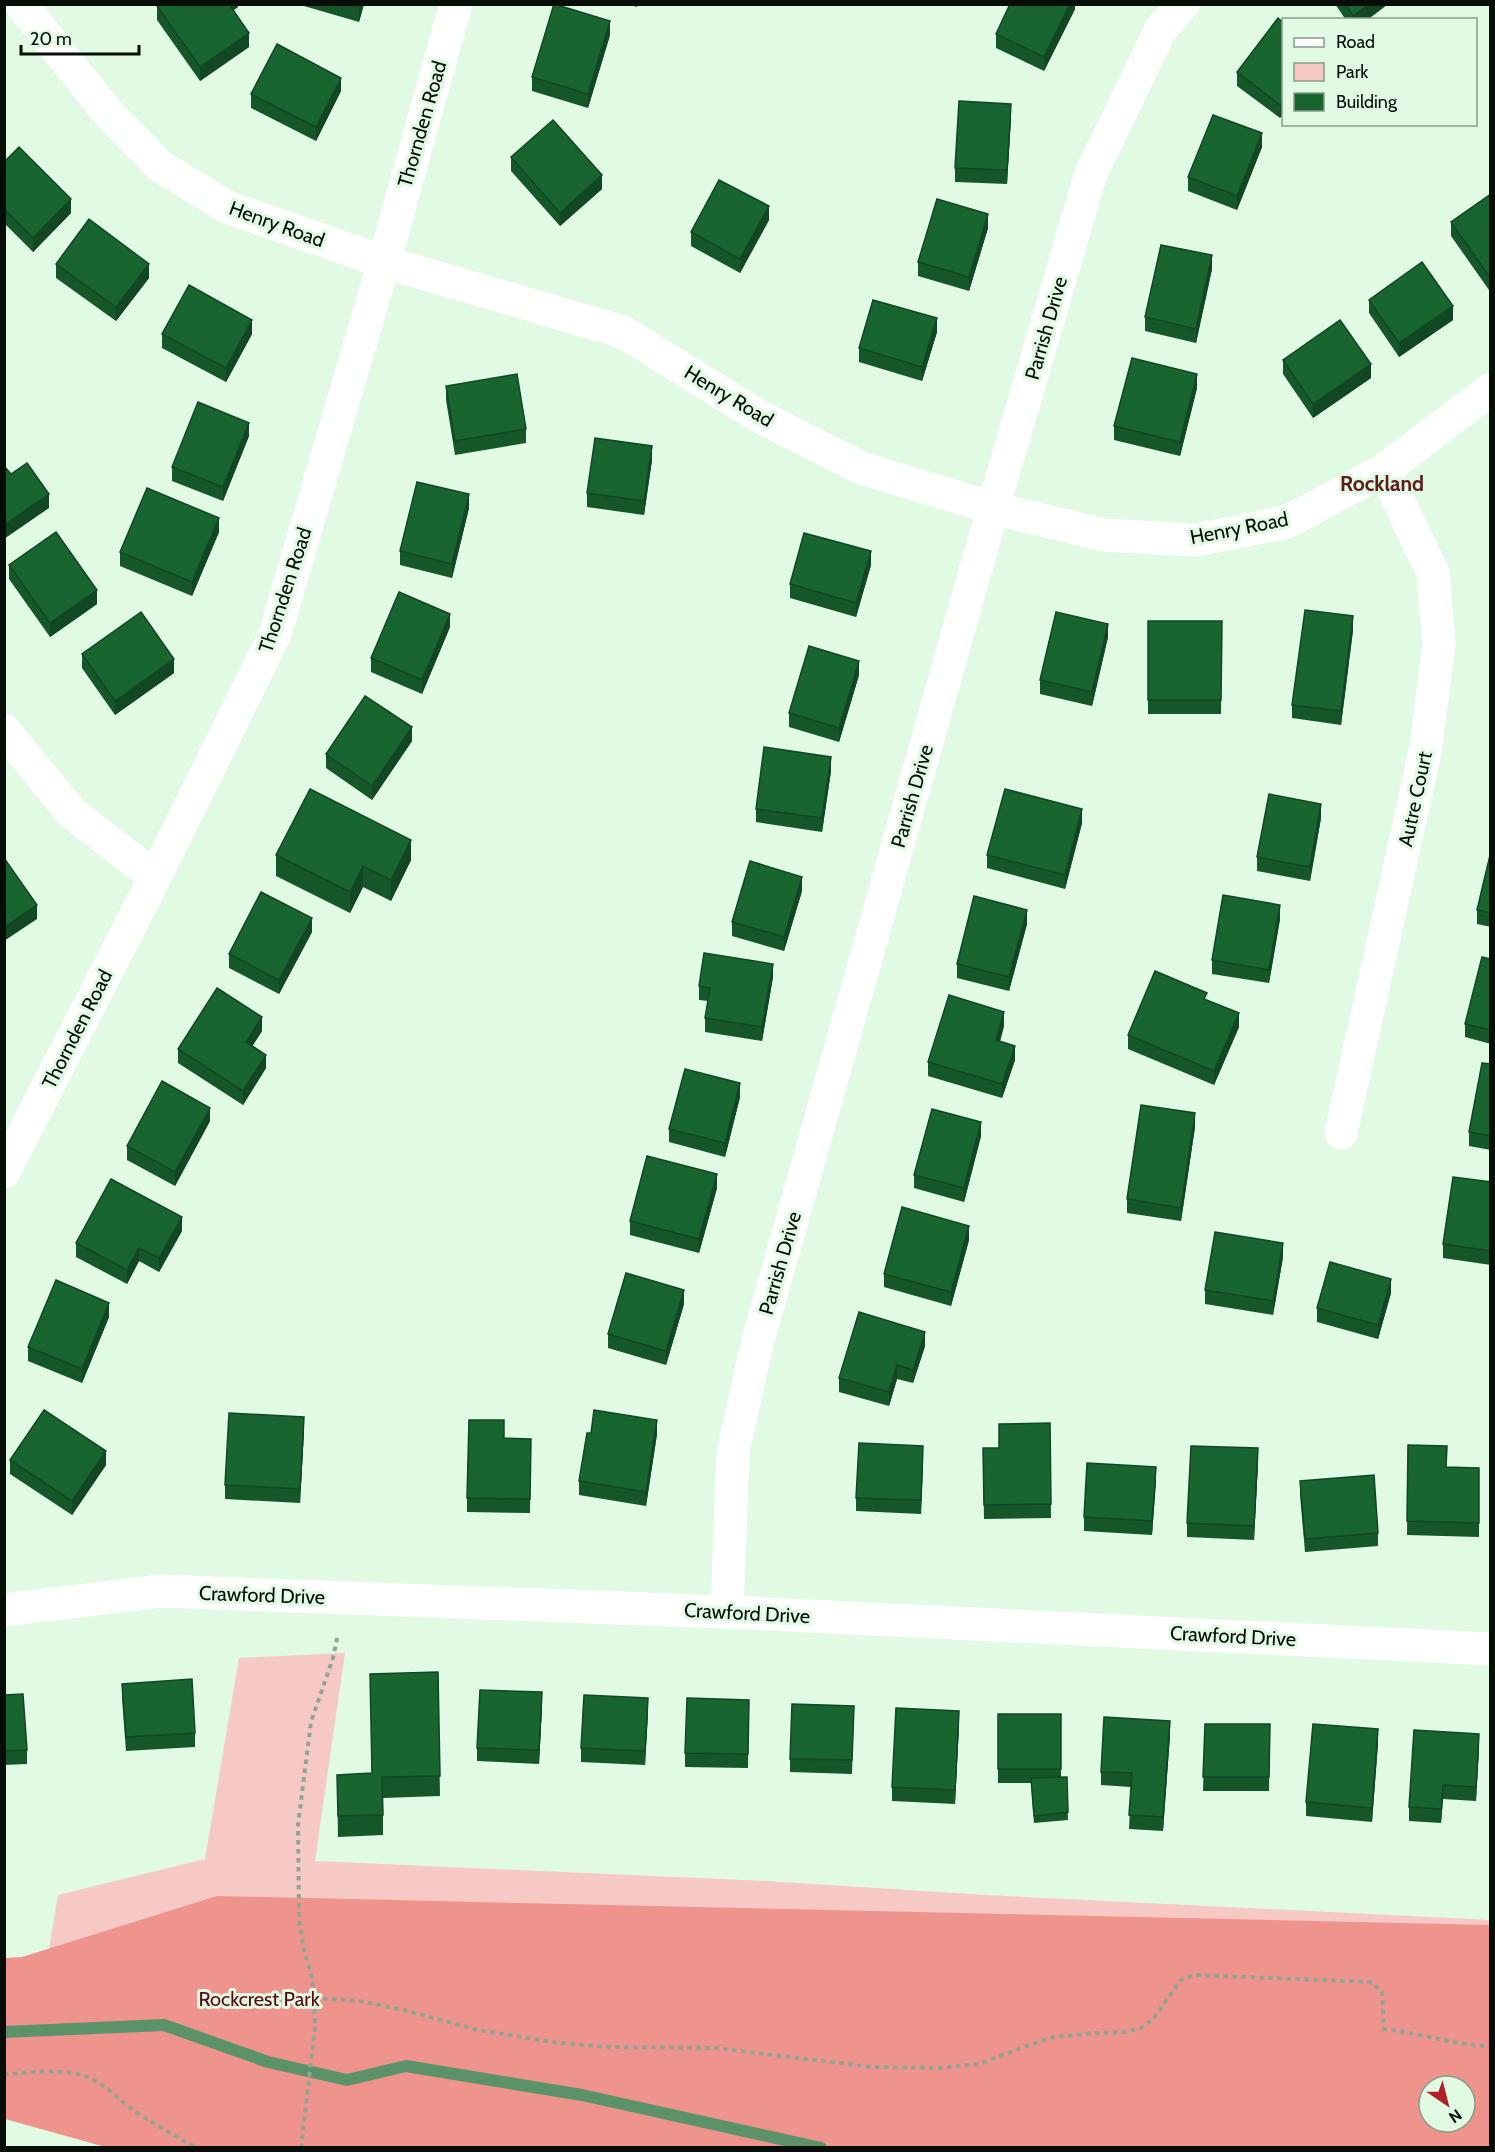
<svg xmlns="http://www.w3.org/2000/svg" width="1495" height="2152" viewBox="0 0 1495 2152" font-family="Cabin,sans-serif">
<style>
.green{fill:#f7c9c4;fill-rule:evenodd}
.forest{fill:#ef948d;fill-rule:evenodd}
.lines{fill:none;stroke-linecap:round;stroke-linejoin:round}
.stream{stroke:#5c9267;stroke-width:12}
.path{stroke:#91a494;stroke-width:4;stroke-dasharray:4.5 4.5;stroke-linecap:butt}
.minor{stroke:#fff;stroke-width:33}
.wall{fill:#155729}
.shaded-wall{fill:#114722}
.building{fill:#186530;stroke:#114722;stroke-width:1.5}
.labels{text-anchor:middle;stroke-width:6;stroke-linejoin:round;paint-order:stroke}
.street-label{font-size:20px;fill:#060e07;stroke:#e0fae4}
.park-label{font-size:20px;fill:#5a070d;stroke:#e0fae4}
.neighbourhood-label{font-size:21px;font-weight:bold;fill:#5f1a1a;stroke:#e0fae4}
</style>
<rect width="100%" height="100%" fill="#e0fae4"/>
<path class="green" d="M345,1653L315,1861L766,1881L986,1895L1490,1920V2147L48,1955L58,1895L205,1859L239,1658ZM1429,2086H1465V2122H1429Z"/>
<path class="forest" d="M217,1896L1490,1925V2147L109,2148L5,2119V1958L22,1957ZM1429,2086H1465V2122H1429Z"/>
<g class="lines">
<path class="stream" d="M4,2032L164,2025L268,2062L347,2080L406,2066L582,2095L821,2148"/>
<g class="path">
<path d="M314,1998L359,2001L404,2010L478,2030L559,2043L611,2047L716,2048L872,2067L940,2068L979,2064L1032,2044L1054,2037L1096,2033L1126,2032L1141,2028L1153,2019L1181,1980L1194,1975L1371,1982L1382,1992L1384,2029C1420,2033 1454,2045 1490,2046"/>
<path d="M4,2075C29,2072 64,2068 88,2077C105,2084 118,2099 133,2110C154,2124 175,2136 197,2148"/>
<path d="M301,2148L315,2027L314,1998L312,1978L304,1951L299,1918L298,1825L311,1722L333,1658L338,1634"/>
</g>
<g class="minor">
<path d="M21,4L109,114L160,166L227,207L384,262L623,332L757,415L861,468L993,508L1103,535L1196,540L1287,522L1384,470L1490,390"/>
<path d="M4,730L72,813L155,877"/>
<path d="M1341,1133L1426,747L1439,644L1433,573L1384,470"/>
<path d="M4,1172L155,877L275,634L384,262L456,4"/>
<path d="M4,1610L161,1591L727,1612L1490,1649"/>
<path d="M727,1612L733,1452L757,1344L993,508L1091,173L1161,29L1183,4"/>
</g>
</g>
<g class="wall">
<path d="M238,4V7L233,10L249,47L200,81L157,20V6Z"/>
<path d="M304,4H364L359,22L304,6Z"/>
<path d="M627,4H637V7Z"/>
<path d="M1075,4V9L1044,71L996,48V34Z"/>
<path d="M1335,4H1388L1367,20H1346Z"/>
<path d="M1284,23L1280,118L1237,86V72Z"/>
<path d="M610,35L588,108L532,91V77Z"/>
<path d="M341,91L316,141L251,108V94Z"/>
<path d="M1011,118L1007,184L955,182V168Z"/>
<path d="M1262,147L1237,210L1188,191V177Z"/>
<path d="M511,157L602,189L560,226L511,171Z"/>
<path d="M4,162L71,213L33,252L4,223Z"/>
<path d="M1491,194V290H1489L1451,236V222Z"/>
<path d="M769,220L740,273L691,246V232Z"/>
<path d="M988,228L969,291L918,276V262Z"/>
<path d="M56,264L149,278L116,321L56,278Z"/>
<path d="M1212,269L1196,343L1145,331V317Z"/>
<path d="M1369,300L1453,320L1399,357L1369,313Z"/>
<path d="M937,332L922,381L859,362V348Z"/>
<path d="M162,334H252L226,382L162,348Z"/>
<path d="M1283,360L1371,378L1313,418L1283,374Z"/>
<path d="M446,386L526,429V443L455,455L446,400Z"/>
<path d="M1197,388L1180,456L1114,440V426Z"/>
<path d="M249,436L223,501L172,481V467Z"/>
<path d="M652,460L644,515L587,507V493Z"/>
<path d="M469,508L452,578L400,565V551Z"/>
<path d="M219,532L192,596L120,566V552Z"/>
<path d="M9,565L97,604L50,637L9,579Z"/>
<path d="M871,565L856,617L790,598V584Z"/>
<path d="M1148,621H1222L1221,714H1148Z"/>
<path d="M450,627L422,694L371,672V658Z"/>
<path d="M1353,630L1341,725L1292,718V705Z"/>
<path d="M1108,637L1092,706L1040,694V680Z"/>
<path d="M82,654L174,673L115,715L82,668Z"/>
<path d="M859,675L839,742L789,727V713Z"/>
<path d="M412,741L372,800L326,768V754Z"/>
<path d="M831,771L822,832L756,822V809Z"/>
<path d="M1321,818L1310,881L1257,871V857Z"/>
<path d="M1082,823L1065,889L987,868V855Z"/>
<path d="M1491,851V927L1477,924V910Z"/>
<path d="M276,855L411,860L391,901L363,887L350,913L276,876Z"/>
<path d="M802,891L784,951L732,936V922Z"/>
<path d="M1280,919L1269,983L1212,974V960Z"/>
<path d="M1027,924L1009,991L957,978V964Z"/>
<path d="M312,932L279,994L229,968V954Z"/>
<path d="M1491,959V1044L1465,1037V1024Z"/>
<path d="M773,977L762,1041L705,1032V1018L708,1001L699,1000V986Z"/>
<path d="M1207,1000L1239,1027L1214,1085L1128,1049V1035Z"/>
<path d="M1004,1026L1000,1042L1015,1060L1002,1098L928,1076V1062Z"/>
<path d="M262,1031L252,1046L266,1068L243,1105L178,1063V1049Z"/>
<path d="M1491,1064V1150L1469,1146V1132Z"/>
<path d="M740,1097L725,1157L669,1142V1129Z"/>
<path d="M210,1121L175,1186L127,1160V1146Z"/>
<path d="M1195,1127L1181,1221L1127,1213V1199Z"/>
<path d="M981,1136L964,1202L914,1188V1175Z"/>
<path d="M1491,1182V1265L1443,1258V1244Z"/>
<path d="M717,1188L699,1253L630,1235V1221Z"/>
<path d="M182,1231L159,1272L139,1261L127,1284L76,1257V1243Z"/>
<path d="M969,1240L951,1306L884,1287V1274Z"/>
<path d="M1283,1257L1273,1315L1205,1304V1290Z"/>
<path d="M1391,1293L1378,1339L1317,1322V1308Z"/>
<path d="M684,1304L666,1365L608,1348V1334Z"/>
<path d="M109,1317L82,1383L28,1361V1347Z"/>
<path d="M925,1346L913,1383L897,1379L889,1406L839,1392V1378Z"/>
<path d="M1050,1423L1051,1518L984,1519L983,1448H999Z"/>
<path d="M304,1431L300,1503L225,1499V1485Z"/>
<path d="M657,1434L646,1506L579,1495V1481Z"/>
<path d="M504,1438L531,1439L530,1513L467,1512V1498Z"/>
<path d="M1408,1445L1447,1467L1479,1468V1537L1407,1535Z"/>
<path d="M10,1460L106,1465L72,1515L10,1474Z"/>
<path d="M923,1460L921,1514L856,1511V1498Z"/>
<path d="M1258,1462L1254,1540L1187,1537V1523Z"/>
<path d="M1156,1481L1152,1535L1084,1531V1517Z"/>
<path d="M1300,1481L1378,1533V1546L1305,1552L1300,1495Z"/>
<path d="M438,1672L440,1796L383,1798V1835L338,1837L337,1775L372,1773Z"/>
<path d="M122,1684L195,1733V1747L126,1751L122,1698Z"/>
<path d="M4,1695L27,1750V1764L4,1765Z"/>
<path d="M749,1700L748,1768L685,1767V1753Z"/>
<path d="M542,1706L539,1764L477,1761V1748Z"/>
<path d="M854,1706L852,1774L790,1772V1759Z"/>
<path d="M648,1712L645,1765L581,1762V1748Z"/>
<path d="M998,1714H1061V1777H1067L1068,1820L1034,1823L1031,1783H998Z"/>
<path d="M1205,1724H1270L1269,1791H1203Z"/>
<path d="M959,1725L955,1804L892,1801V1787Z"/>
<path d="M1170,1735L1163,1831L1129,1829L1131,1787L1101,1785V1772Z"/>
<path d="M1378,1743L1372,1822L1306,1816V1802Z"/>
<path d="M1479,1748L1476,1801L1443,1799L1441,1823L1409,1821V1807Z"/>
</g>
<g class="shaded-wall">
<path d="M227,4H238V7L227,15Z"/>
<path d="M360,4H364L359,22V8Z"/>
<path d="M1070,4H1075V9L1044,71V57Z"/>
<path d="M1369,4H1388L1367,20H1353V16Z"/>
<path d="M610,21V35L588,108V94Z"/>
<path d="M249,33V47L200,81V67Z"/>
<path d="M341,78V91L316,141V127Z"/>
<path d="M1284,100V114L1280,118V105Z"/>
<path d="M1011,104V118L1007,184V170Z"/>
<path d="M1262,133V147L1237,210V196Z"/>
<path d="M602,175V189L560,226V213Z"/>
<path d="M71,199V213L33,252V238Z"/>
<path d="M769,206V220L740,273V259Z"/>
<path d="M988,214V228L969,291V277Z"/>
<path d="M1212,255V269L1196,343V329Z"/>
<path d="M149,264V278L116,321V307Z"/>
<rect x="1489" y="276" width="2" height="14"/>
<path d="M1453,306V320L1399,357V343Z"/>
<path d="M937,318V332L922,381V367Z"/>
<path d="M252,320V334L226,382V368Z"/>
<path d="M1371,364V378L1313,418V404Z"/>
<path d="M1197,374V388L1180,456V442Z"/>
<path d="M249,423V436L223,501V487Z"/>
<path d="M652,446V460L644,515V501Z"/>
<path d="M49,494V508L4,539V525Z"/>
<path d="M469,494V508L452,578V564Z"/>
<path d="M219,518V532L192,596V582Z"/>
<path d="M871,551V565L856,617V603Z"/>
<path d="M97,590V604L50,637V623Z"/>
<path d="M450,614V627L422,694V680Z"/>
<path d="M1353,616V630L1341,725V711Z"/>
<path d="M1108,624V637L1092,706V692Z"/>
<path d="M174,659V673L115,715V701Z"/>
<path d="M859,661V675L839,742V728Z"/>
<path d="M412,727V741L372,800V786Z"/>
<path d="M831,757V771L822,832V818Z"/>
<path d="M1321,804V818L1310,881V867Z"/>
<path d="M1082,809V823L1065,889V875Z"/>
<path d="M411,840V860L391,901V880Z"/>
<path d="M363,866V887L350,913V892Z"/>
<path d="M802,877V891L784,951V937Z"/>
<path d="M37,905V919L4,941V927Z"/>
<path d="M1280,905V919L1269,983V970Z"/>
<path d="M1027,910V924L1009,991V977Z"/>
<path d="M312,918V932L279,994V980Z"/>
<path d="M773,964V977L762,1041V1027Z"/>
<path d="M1004,1012V1026L996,1054V1040Z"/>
<path d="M1239,1013V1027L1214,1085V1071Z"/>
<path d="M262,1017V1031L246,1056V1042Z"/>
<path d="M1015,1046V1060L1002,1098V1084Z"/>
<path d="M266,1055V1068L243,1105V1091Z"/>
<path d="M740,1083V1097L725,1157V1143Z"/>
<path d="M210,1108V1121L175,1186V1172Z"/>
<path d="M1195,1113V1127L1181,1221V1208Z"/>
<path d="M981,1122V1136L964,1202V1188Z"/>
<path d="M717,1174V1188L699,1253V1239Z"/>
<path d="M182,1217V1231L159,1272V1258Z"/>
<path d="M969,1226V1240L951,1306V1292Z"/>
<path d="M1283,1243V1257L1273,1315V1301Z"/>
<path d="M139,1248V1261L127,1284V1270Z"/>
<path d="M1391,1279V1293L1378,1339V1325Z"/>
<path d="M684,1290V1304L666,1365V1351Z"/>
<path d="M109,1303V1317L82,1383V1369Z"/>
<path d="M925,1332V1346L913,1383V1370Z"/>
<path d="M897,1365V1379L889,1406V1392Z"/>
<path d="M304,1417V1431L300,1503V1489Z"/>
<path d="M657,1420V1434L646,1506V1492Z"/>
<path d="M923,1446V1460L921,1514V1500Z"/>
<path d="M1258,1448V1462L1254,1540V1526Z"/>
<path d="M106,1451V1465L72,1515V1501Z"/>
<path d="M1156,1467V1481L1152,1535V1521Z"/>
<path d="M542,1692V1706L539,1764V1750Z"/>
<path d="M648,1698V1712L645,1765V1751Z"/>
<path d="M959,1711V1725L955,1804V1790Z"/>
<path d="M1170,1721V1735L1163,1831V1817Z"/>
<path d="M1378,1729V1743L1372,1822V1808Z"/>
<path d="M1479,1734V1748L1476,1801V1787Z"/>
<path d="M1443,1785V1799L1441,1823V1809Z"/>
</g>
<g class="building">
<path d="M160,4H229L249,33L200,67L157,6Z"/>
<path d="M347,4H360L359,8Z"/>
<path d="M554,4L610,21L588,94L532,77Z"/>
<path d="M1010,4H1070L1044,57L996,34Z"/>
<path d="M1345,4H1369L1353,16Z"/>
<path d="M1278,18L1284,23V100L1280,105L1237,72Z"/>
<path d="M277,44L341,78L316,127L251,94Z"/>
<path d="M959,101L1011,104L1007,170L955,168Z"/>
<path d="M1213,115L1262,133L1237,196L1188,177Z"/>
<path d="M553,120L602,175L560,213L511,157Z"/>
<path d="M19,147L71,199L33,238L4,209V162Z"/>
<path d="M719,180L769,206L740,259L691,232Z"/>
<path d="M1491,194V276H1489L1451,222Z"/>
<path d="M937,199L988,214L969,277L918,262Z"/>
<path d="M89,219L149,264L116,307L56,264Z"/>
<path d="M1161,245L1212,255L1196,329L1145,317Z"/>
<path d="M1422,262L1453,306L1399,343L1369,300Z"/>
<path d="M189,285L252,320L226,368L162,334Z"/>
<path d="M873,300L937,318L922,367L859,348Z"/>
<path d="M1340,320L1371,364L1313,404L1283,360Z"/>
<path d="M1132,358L1197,374L1180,442L1114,426Z"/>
<path d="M517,374L526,429L455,441L446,386Z"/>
<path d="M198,402L249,423L223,487L172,467Z"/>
<path d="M595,438L652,446L644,501L587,493Z"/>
<path d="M27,463L49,494L4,525V466L11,474Z"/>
<path d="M417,482L469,494L452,564L400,551Z"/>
<path d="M147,488L219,518L192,582L120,552Z"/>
<path d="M56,532L97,590L50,623L9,565Z"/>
<path d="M804,533L871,551L856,603L790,584Z"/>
<path d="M399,592L450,614L422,680L371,658Z"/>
<path d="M1305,610L1353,616L1341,711L1292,705Z"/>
<path d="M141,612L174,659L115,701L82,654Z"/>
<path d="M1056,612L1108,624L1092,692L1040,680Z"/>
<path d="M1148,621H1222L1221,700H1148Z"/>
<path d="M809,646L859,661L839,728L789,713Z"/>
<path d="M365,696L412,727L372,786L326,754Z"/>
<path d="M764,747L831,757L822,818L756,809Z"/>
<path d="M310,789L411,840L391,880L363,866L350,892L276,855Z"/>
<path d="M1005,789L1082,809L1065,875L987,855Z"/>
<path d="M1269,794L1321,804L1310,867L1257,857Z"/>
<path d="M1491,851V913L1477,910Z"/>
<path d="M4,858L37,905L4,927Z"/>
<path d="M750,861L802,877L784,937L732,922Z"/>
<path d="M261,892L312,918L279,980L229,954Z"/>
<path d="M1223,895L1280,905L1269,970L1212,960Z"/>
<path d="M974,896L1027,910L1009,977L957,964Z"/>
<path d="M704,953L773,964L762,1027L705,1018L710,988L699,986Z"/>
<path d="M1482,957L1491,959V1030L1465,1024Z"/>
<path d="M1155,971L1207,993L1204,999L1239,1013L1214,1071L1128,1035Z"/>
<path d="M217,988L262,1017L246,1042L266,1055L243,1091L178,1049Z"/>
<path d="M949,995L1004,1012L996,1040L1015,1046L1002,1084L928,1062Z"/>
<path d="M1482,1063L1491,1064V1136L1469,1132Z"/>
<path d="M685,1069L740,1083L725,1143L669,1129Z"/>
<path d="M162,1081L210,1108L175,1172L127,1146Z"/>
<path d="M1141,1105L1195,1113L1181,1208L1127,1199Z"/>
<path d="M932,1109L981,1122L964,1188L914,1175Z"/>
<path d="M647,1156L717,1174L699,1239L630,1221Z"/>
<path d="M1453,1177L1491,1182V1251L1443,1244Z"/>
<path d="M111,1179L182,1217L159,1258L139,1248L127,1270L76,1243Z"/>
<path d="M902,1207L969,1226L951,1292L884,1274Z"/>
<path d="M1215,1232L1283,1243L1273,1301L1205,1290Z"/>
<path d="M1330,1262L1391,1279L1378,1325L1317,1308Z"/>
<path d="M626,1273L684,1290L666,1351L608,1334Z"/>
<path d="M56,1280L109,1303L82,1369L28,1347Z"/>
<path d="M859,1312L925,1332L913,1370L897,1365L889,1392L839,1378Z"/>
<path d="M44,1410L106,1451L72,1501L10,1460Z"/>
<path d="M594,1410L657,1420L646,1492L579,1481L587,1433H591Z"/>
<path d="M229,1413L304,1417L300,1489L225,1485Z"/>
<path d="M469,1420H504V1438L531,1439L530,1499L467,1498Z"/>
<path d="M1050,1423L1051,1504L984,1505L983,1448H999V1424Z"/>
<path d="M859,1443L923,1446L921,1500L856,1498Z"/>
<path d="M1408,1445L1447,1446L1446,1467L1479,1468V1523L1407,1521Z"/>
<path d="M1191,1446L1258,1448L1254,1526L1187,1523Z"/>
<path d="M1087,1463L1156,1467L1152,1521L1084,1517Z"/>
<path d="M1374,1475L1378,1533L1305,1539L1300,1481Z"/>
<path d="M438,1672L440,1776L382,1777L383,1815L338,1816L337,1775L372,1773L370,1674Z"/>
<path d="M192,1679L195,1733L126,1737L122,1684Z"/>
<path d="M480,1690L542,1692L539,1750L477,1748Z"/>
<path d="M23,1694L27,1750L4,1751V1695Z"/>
<path d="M584,1695L648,1698L645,1751L581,1748Z"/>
<path d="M687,1698L749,1700L748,1754L685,1753Z"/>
<path d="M792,1704L854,1706L852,1760L790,1759Z"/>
<path d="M896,1708L959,1711L955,1790L892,1787Z"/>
<rect x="998" y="1714" width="63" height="55"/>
<path d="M1104,1717L1170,1721L1163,1817L1129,1815L1132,1773L1101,1772Z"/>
<path d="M1205,1724H1270L1269,1777H1203Z"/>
<path d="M1313,1724L1378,1729L1372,1808L1306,1802Z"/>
<path d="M1414,1730L1479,1734L1476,1787L1443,1785L1441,1809L1409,1807Z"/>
<path d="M1067,1777L1068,1812L1034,1816L1031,1778Z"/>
</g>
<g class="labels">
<g class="street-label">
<text transform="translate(422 124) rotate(-74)" y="7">Thornden Road</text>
<text transform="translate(277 224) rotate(20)" y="7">Henry Road</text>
<text transform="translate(1046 328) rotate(-74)" y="7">Parrish Drive</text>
<text transform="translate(729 396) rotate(31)" y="7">Henry Road</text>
<text transform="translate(1239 528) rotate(-11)" y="7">Henry Road</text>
<text transform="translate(285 590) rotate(-72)" y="7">Thornden Road</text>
<text transform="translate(912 796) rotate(-74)" y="7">Parrish Drive</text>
<text transform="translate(1415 799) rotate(-78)" y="7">Autre Court</text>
<text transform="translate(77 1029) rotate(-63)" y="7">Thornden Road</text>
<text transform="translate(780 1263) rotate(-74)" y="7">Parrish Drive</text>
<text transform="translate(262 1595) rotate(2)" y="7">Crawford Drive</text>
<text transform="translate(747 1613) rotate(3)" y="7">Crawford Drive</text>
<text transform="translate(1233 1636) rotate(3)" y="7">Crawford Drive</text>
</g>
<g class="park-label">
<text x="259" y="2006">Rockcrest Park</text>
</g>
<g class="neighbourhood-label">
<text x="1382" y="491">Rockland</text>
</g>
</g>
<rect width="1495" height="2152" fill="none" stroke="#060e07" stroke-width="12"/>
<rect x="1282" y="18" width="195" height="108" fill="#e0fae4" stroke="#899c8c" stroke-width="1.5"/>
<rect x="1294" y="38" width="30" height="9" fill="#ffffff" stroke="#899c8c" stroke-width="1.5"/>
<text x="1336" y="48" font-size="18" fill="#060e07">Road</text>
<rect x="1294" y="63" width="30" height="18" fill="#f7c9c4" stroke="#899c8c" stroke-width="1.5"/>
<text x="1336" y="78" font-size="18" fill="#060e07">Park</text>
<rect x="1294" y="93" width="30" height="18" fill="#186530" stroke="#899c8c" stroke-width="1.5"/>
<text x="1336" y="108" font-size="18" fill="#060e07">Building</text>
<g transform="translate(1447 2104) rotate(145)"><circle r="28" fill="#e0fae4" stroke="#899c8c" stroke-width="1.5"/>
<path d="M0-4.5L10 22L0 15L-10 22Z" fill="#b11f27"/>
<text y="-9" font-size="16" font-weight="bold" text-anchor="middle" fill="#060e07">N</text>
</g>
<path d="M21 45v9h118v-9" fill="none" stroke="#060e07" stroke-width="3"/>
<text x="30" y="45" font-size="18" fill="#060e07" stroke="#e0fae4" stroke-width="4.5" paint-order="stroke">20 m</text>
</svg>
